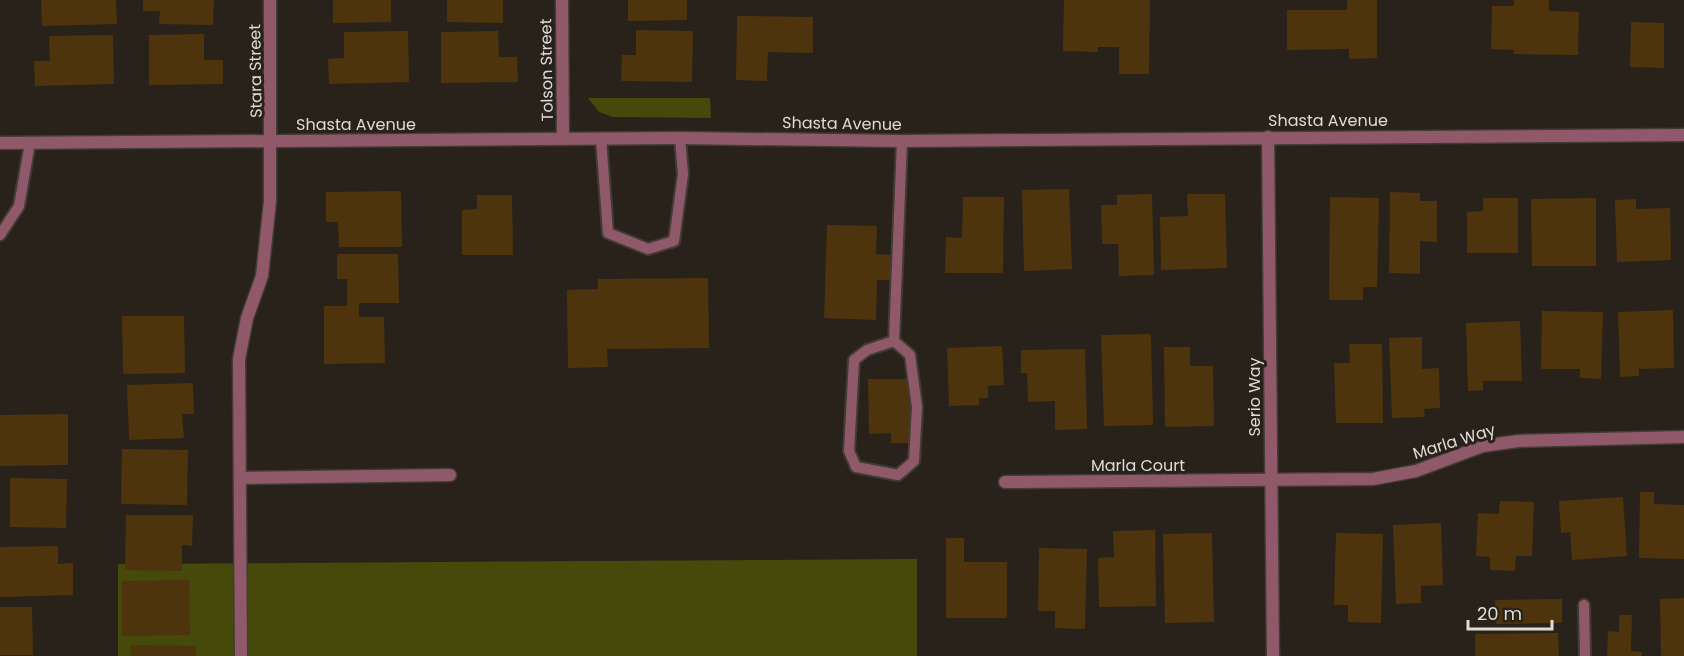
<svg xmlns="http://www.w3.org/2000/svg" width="1684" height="656" viewBox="0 0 1684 656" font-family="Poppins,sans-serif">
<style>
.green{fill:#454a0a}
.building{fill:#4e340c}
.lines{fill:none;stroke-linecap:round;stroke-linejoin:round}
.lane-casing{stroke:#423c35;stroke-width:14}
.street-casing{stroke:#423c35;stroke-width:15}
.lane{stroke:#90596a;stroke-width:10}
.street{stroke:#90596a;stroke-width:12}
.labels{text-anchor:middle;stroke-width:6;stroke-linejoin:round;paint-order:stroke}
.street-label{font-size:16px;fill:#dfdbd6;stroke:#28221b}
</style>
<rect width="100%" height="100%" fill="#28221b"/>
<g class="green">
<path d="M588,98H710L711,118L613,117L599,112Z"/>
<path d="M917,559V656H118V564Z"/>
</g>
<g class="building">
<path d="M41,0H116L117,24L42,26Z"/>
<path d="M143,0H214L213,25L159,24L160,11H143Z"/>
<path d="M333,0H391V22L333,23Z"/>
<path d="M447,0H503V23L447,22Z"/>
<path d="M628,0H687V20L628,21Z"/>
<path d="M1064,0H1150L1149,74H1119V47H1098V52L1063,51Z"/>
<path d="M1347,0H1377V58L1349,59V49L1287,50V10H1347Z"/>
<path d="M1514,0H1549V11L1579,12L1578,55L1514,54V50L1491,49L1492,6H1514Z"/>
<path d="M737,16L813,17V53L768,52L767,81L736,80Z"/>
<path d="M1631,22L1664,23V68L1630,67Z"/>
<path d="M636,30L693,31L692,82L621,81L622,55H636Z"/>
<path d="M408,31L409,82L329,84L328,59L344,58V32Z"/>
<path d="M498,31L499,57H517L518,82L441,83V32Z"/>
<path d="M204,34V60H223V84L149,85V35Z"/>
<path d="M113,35L114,84L35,86L34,61H50L49,36Z"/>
<path d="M1069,189L1072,269L1024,271L1022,190Z"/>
<path d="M401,191L402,247H339L338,222H326V192Z"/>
<path d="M1390,192L1420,193V201H1437V242L1420,241V274L1389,273Z"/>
<path d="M1152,194L1154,275L1119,276L1118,244H1102L1101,205H1117V195Z"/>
<path d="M1187,194H1225L1227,268L1161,270L1160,217L1188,216Z"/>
<path d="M477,195H512L513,255H462V210L477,209Z"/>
<path d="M963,197H1004L1003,273H945L946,237L962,238Z"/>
<path d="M1330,197L1379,198L1377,287H1363V300H1329Z"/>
<path d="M1483,198H1518V253H1467V212L1483,211Z"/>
<path d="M1596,198V266H1532L1531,199Z"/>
<path d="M1636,199V209L1670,208L1671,260L1617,262L1615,200Z"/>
<path d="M827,225L877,226L876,254L891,255L890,280H877L876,320L824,318Z"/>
<path d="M337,254H398L399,303H359V317H384L385,363L324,364V306H347V279H337Z"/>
<path d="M708,278L709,348L607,349L608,367L568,368L567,290L598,289V279Z"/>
<path d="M1673,310L1674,368L1639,369V376L1620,377L1618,312Z"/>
<path d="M1542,311L1603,312L1601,379L1580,378V369H1541Z"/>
<path d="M122,316H184L185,373L123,374Z"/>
<path d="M1520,321L1522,381H1483V390L1468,391L1466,323Z"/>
<path d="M1151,334L1153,425L1104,426L1101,335Z"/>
<path d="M1422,337V369L1439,368L1440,408L1424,409L1425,417L1392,418L1389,338Z"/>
<path d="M1349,344H1382L1383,423H1336L1334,363H1350Z"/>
<path d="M1002,346L1004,385L988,386V398H979V405L949,406L947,348Z"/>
<path d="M1164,347H1190V366H1213L1214,426L1165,427Z"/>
<path d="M1085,349L1087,429L1055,430V401L1028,402L1027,373H1021V350Z"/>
<path d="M868,379H911L912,443H891V433L869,434Z"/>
<path d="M193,383L194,414H182L184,438L129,440L127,385Z"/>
<path d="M68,414V465L0,466V415Z"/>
<path d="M122,449L188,450L187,505L121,504Z"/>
<path d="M10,478L67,479L66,528L10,527Z"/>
<path d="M1640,492H1654V504L1684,505V559L1639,558Z"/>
<path d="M1623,497L1627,556L1572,560L1570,532L1561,533L1559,501Z"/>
<path d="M1500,501L1534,502L1532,556H1516L1515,571L1490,570V557L1476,556L1478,513L1499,514Z"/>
<path d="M126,515H193L192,546L182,545V571L125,570Z"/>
<path d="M1441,523L1443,585L1421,586V603L1396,604L1393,525Z"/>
<path d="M1155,530L1156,606L1099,607L1098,558L1114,557L1113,531Z"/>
<path d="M1212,533L1214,622L1165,623L1163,534Z"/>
<path d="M1336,533L1383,534L1381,623L1348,622V605H1334Z"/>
<path d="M946,538H964V562H1007V618H946Z"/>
<path d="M58,546V564L73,563V595L0,597V547Z"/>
<path d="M1039,548L1087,549L1085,629L1055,628V611H1038Z"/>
<path d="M189,580L190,635L122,636V581Z"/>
<path d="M1684,598V656H1661L1660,599Z"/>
<path d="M1562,599V623L1496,624L1495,600Z"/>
<path d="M0,607H32L33,655H0Z"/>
<path d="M1619,615H1632L1631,651L1642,652V656H1607L1608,631L1619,632Z"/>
<path d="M1558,633L1559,656H1475V634Z"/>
<path d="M131,645L196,646V656H130Z"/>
</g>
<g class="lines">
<g class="lane-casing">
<g id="lane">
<path d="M601,138L608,233L648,249L674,241L683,174L680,138"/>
<path d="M0,235L19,206L30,143"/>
<path d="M894,341L867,350L854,360L849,451L856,467L898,475L914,461L917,407L910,355L894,341L902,141"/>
<path d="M1584,605L1585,656"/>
</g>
</g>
<g class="street-casing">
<g id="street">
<path d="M562,0L563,139"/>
<path d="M1268,137L1273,656"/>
<path d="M0,143L680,138L902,141L1684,135"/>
<path d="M240,478L450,475"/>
<path d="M1005,482L1373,479L1416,471L1483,446L1518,441L1684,437"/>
<path d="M241,656L239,359L247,318L262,276L270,201V0"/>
</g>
</g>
<use href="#lane" class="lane"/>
<use href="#street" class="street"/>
</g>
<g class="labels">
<g class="street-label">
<text transform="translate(546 70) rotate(-91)" y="6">Tolson Street</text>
<text transform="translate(255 71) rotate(-91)" y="6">Stara Street</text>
<text x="1328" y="126">Shasta Avenue</text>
<text transform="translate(842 123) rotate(1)" y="6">Shasta Avenue</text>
<text x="356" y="130">Shasta Avenue</text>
<text transform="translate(1254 397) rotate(-90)" y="6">Serio Way</text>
<text transform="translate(1454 441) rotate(-17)" y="6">Marla Way</text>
<text x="1138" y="471">Marla Court</text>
</g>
</g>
<path d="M1468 620v9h84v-9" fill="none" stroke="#dfdbd6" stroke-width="3"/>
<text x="1477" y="620" font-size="18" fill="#dfdbd6" stroke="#28221b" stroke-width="4.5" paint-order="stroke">20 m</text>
</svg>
